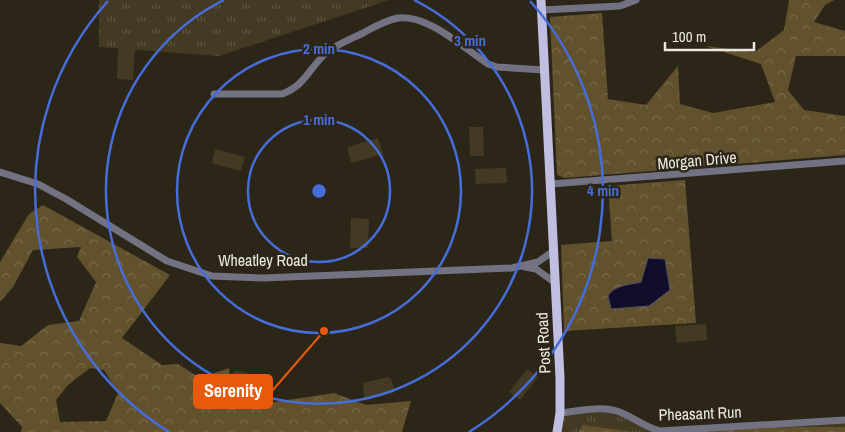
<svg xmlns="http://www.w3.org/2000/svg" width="845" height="432" viewBox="0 0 845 432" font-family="'Archivo Narrow',sans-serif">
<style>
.grass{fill:url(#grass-tufts)}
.forest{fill:url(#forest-crowns);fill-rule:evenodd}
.pitch{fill:#443922}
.water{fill:#110d2a;stroke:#534f61}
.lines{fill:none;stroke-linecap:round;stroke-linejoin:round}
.minor{stroke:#737283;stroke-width:7}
.major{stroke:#c0bee1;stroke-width:9}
.ring{fill:none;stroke:#466dda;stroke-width:2.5}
.labels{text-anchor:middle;stroke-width:5;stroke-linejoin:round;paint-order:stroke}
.street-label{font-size:16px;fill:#ece8e0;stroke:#2c2619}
.centre{fill:#466dda;stroke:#2c2619;stroke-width:2.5}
.ring-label{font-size:15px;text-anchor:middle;font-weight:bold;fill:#466dda;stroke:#2c2619;stroke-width:5;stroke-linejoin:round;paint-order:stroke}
.leader{fill:none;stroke:#e8590c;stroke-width:2}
.callout-dot{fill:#e8590c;stroke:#2c2619;stroke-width:2}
.callout{fill:#e8590c;stroke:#e8590c;stroke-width:2}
.callout-label{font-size:18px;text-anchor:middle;font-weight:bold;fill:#fff}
</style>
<defs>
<pattern id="grass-tufts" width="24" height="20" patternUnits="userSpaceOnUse" patternTransform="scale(1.25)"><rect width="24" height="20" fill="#443922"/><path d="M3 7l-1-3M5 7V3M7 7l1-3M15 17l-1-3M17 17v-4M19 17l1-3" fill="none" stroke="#5f5642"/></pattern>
<pattern id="forest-crowns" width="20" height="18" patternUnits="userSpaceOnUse" patternTransform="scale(1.25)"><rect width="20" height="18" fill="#61512d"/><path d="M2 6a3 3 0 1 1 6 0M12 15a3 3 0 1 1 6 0" fill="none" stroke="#786a4b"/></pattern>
</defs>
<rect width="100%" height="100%" fill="#2c2619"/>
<g class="grass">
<path d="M99,0H389L219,56L99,47Z"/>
<path d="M615,410L650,429L845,420V432H557L560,413Z"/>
</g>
<g class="forest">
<path d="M789,0H834L825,5L814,22L845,31V56H796L788,90L804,110L845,116V155L565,178L557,175L550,17L602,13L608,99L646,105L678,66L680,104L713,113L775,102L761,64L705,46L755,52L784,30Z"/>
<path d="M685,180L696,323L564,331L561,245L612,241L608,186Z"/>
<path d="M43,205L170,275L122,338L162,365L178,364L200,378L229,368L233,405L261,404L334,393L366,405L411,401L402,432H21L22,427L0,403V343L21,346L48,325L79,321L96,282L77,257L81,247L33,250L13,287L0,302V262L29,214ZM90,368L104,370L118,393L106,421L60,422L56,400L68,385Z"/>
<path d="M583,425L632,432H579Z"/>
<path d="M803,427H845V432H655Z"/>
</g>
<g class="pitch">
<path d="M118,48L135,49L133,80L117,79Z"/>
<path d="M469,127H483L484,156H470Z"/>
<path d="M378,138L383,154L351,163L347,147Z"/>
<path d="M215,149L245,157L241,171L212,163Z"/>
<path d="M506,168L507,183L476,184L475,169Z"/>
<path d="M351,218L369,219L368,248H350Z"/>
<path d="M706,324L707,340L677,343L675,326Z"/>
<path d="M527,369L538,377L520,400L509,392Z"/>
<path d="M236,371L248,373L249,398L247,401H237L235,399L233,373Z"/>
<path d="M388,377L391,379L395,391L393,393L366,400L364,398L363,383Z"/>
</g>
<path class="water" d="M648,258L665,259L670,290L649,306L611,309L608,296C614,285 629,285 641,282Z"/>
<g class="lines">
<g class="minor">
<path d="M541,10L620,6L636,0"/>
<path d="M214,94H282C306,85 309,68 326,53C337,44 351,39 363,33C374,27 386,20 398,18C428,14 465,49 488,64L497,67L544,70"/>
<path d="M0,172L38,184L66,199L167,261L212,276L263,278L512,268L538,262L552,252"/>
<path d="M551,184L845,161"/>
<path d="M525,267L536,269L554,282"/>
<path d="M560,413C578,411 599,406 617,411C632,416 644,427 660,431L845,420"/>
</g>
<path class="major" d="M541,0L560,378V413L557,432"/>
</g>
<g class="ring">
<circle cx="319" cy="191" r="71"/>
<circle cx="319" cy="191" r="142"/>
<path d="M414 0A213 213 0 1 1 224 0"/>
<path d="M169 432A284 284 0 0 1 108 1M530 1A284 284 0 0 1 469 432"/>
</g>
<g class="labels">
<g class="street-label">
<text transform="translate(697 160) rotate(-5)" y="6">Morgan Drive</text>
<text x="263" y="266">Wheatley Road</text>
<text transform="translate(543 343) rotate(-93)" y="6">Post Road</text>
<text transform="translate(700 413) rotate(-2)" y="6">Pheasant Run</text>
</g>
</g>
<circle cx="319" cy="191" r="8" class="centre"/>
<g class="ring-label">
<text x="470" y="46">3 min</text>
<text x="319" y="54">2 min</text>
<text x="319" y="125">1 min</text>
<text x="603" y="196">4 min</text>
</g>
<path class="leader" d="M324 331L272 391"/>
<circle class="callout-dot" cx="324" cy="331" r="5"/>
<rect class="callout" x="194" y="375" width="78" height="33" rx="5"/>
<g class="callout-label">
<text x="233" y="397">Serenity</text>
</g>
<path d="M665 42v8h89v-8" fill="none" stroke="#ece8e0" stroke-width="2.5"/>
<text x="672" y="42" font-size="15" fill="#ece8e0" stroke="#2c2619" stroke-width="4" paint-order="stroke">100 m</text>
</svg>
